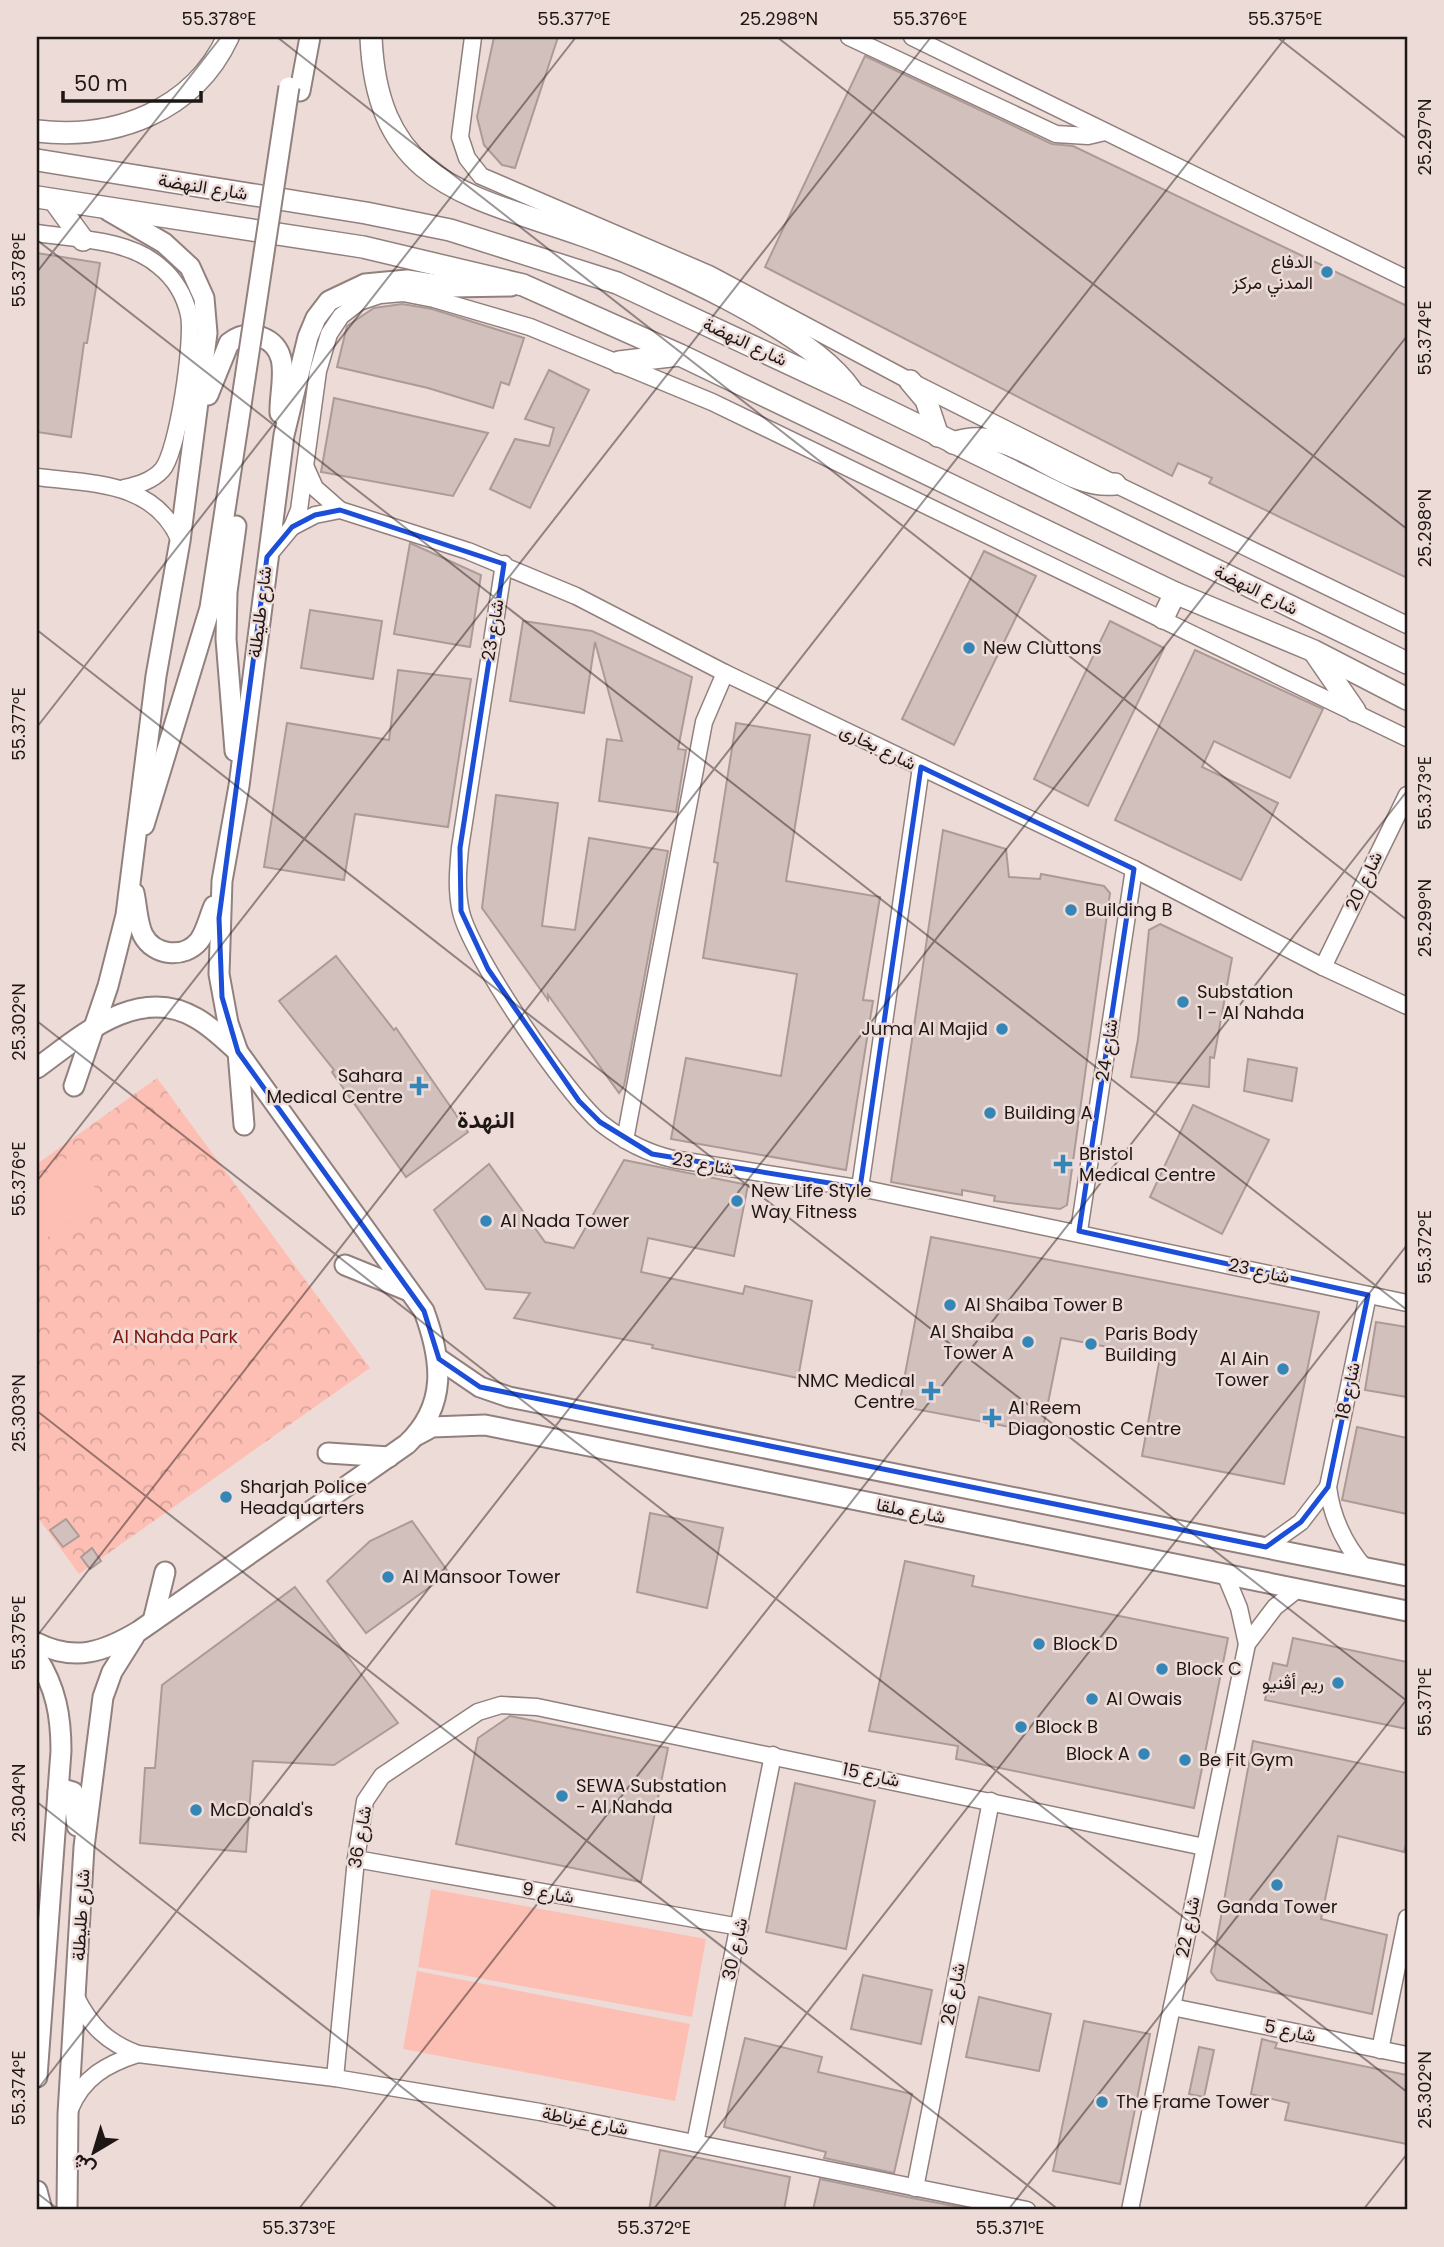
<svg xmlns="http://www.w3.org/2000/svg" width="1444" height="2247" viewBox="0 0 1444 2247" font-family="Poppins,Vazirmatn,sans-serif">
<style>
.park{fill:url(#park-crowns)}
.pitch{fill:#fdbfb4}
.building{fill:#d2c0bc;stroke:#ac9a97;stroke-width:2}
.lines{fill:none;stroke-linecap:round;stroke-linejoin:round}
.minor-casing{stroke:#91807d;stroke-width:19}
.tertiary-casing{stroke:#91807d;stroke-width:23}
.secondary-casing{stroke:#91807d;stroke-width:24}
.minor{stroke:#fff;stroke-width:16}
.tertiary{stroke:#fff;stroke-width:19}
.secondary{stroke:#fff;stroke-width:21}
.tertiary-bridge-casing{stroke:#91807d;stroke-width:23;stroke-linecap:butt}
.tertiary-bridge{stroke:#fff;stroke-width:19}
.marked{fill:none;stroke:#1d4ed8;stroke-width:5;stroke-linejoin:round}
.ticks{fill:none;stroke:#1e1716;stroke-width:2;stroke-opacity:0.45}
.poi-dot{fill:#3685b7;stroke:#eddbd7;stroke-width:2.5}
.labels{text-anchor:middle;stroke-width:5;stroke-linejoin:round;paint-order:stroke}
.street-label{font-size:18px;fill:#1e1716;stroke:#eddbd7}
.poi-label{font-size:18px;fill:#1e1716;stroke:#eddbd7;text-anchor:start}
.park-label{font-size:18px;fill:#80190f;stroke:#eddbd7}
.district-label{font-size:24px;font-weight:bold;fill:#1e1716;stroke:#eddbd7}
.neatline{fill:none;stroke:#1e1716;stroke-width:2.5}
.ticks-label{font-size:18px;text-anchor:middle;fill:#1e1716}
</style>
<defs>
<pattern id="park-crowns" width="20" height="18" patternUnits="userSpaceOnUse" patternTransform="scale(1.75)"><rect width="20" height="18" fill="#fdbfb4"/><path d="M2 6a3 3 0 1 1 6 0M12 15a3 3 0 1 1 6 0" fill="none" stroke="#d8a39a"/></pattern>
</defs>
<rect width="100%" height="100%" fill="#eddbd7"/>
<path class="park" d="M157,1078L370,1368L79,1574L37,1516V1164Z"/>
<g class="pitch">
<path d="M71,1155L102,1197L37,1245V1180Z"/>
<path d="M431,1889L706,1939L692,2017L418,1967Z"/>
<path d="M417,1971L690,2024L675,2101L403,2049Z"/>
</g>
<g class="building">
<path d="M494,37H558L515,168L502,165L484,145L477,117Z"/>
<path d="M865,56L1052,144L1073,146L1407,306V578L1209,483L1212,478L1178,463L1172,476L765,267Z"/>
<path d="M37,253L100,263L87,343H84L71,437L37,432Z"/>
<path d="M402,304L432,309L524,338L509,385L501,382L493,408L428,388L337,367L347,326L374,308Z"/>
<path d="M549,370L589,390L530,508L490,489L515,439L549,446L554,428L525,419Z"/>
<path d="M334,398L488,433L453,496L321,472Z"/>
<path d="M410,543L481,575L470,647L394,634Z"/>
<path d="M984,551L1036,576L954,745L902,719Z"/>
<path d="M310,610L382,621L373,679L301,668Z"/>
<path d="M523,621L592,631L692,677L678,749L686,750L676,812L599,801L607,739L622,741L595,642L584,713L510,701Z"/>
<path d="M1110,621L1164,648L1088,806L1034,779Z"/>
<path d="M1195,650L1323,709L1290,778L1214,741L1202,767L1278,803L1241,880L1115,820Z"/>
<path d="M398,670L471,679L448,827L355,814L344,880L264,867L287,723L389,740Z"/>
<path d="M736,723L810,735L786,881L880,897L863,1000L873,1001L846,1170L671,1139L686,1058L781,1076L797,974L703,958L718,863L714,862Z"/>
<path d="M496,795L558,803L542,926L575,930L589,838L668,851L624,1086L619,1093L548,995V1000L482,908Z"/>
<path d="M943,830L1006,849L1009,877L1040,879L1041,874L1104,886L1110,893L1067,1205L1060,1209L994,1201L995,1196L962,1190V1195L891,1182Z"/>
<path d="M1160,924L1232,958L1214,1058L1210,1057L1209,1087L1131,1077L1138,1039L1149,930Z"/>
<path d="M336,956L394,1030L396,1028L468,1132L406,1177L332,1072L334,1070L279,1001Z"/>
<path d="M1248,1059L1297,1068L1292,1101L1244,1091Z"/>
<path d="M1193,1105L1269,1140L1222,1234L1150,1197Z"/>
<path d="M624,1160L748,1185L734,1256L648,1238L641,1272L743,1294L745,1286L812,1301L798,1378L652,1348L653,1345L514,1318L530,1293L486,1289L434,1210L489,1164L545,1242L574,1248Z"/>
<path d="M931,1237L1319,1312L1284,1484L1142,1456L1160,1357L1061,1338L1042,1433L899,1406Z"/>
<path d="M1376,1322L1407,1327V1397L1365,1390Z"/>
<path d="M1357,1427L1407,1438V1514L1342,1500Z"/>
<path d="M650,1513L723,1528L707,1608L637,1592Z"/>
<path d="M66,1519L79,1536L63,1547L50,1530Z"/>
<path d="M412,1521L449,1573L366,1633L327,1581L370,1541Z"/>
<path d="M92,1548L101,1561L90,1569L81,1557Z"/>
<path d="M905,1561L974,1576L972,1586L1228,1638L1194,1808L956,1759L958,1746L869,1731Z"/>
<path d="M295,1587L398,1723L334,1765L253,1761L246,1852L140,1843L145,1768H155L162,1685Z"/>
<path d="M1293,1638L1407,1662V1729L1265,1700L1273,1663L1287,1666Z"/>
<path d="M510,1716L668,1748L641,1882L456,1844L478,1738Z"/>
<path d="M1253,1741L1407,1773V1840L1404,1852L1338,1836L1321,1919L1387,1935L1372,2014L1217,1980L1211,1972Z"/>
<path d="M795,1783L875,1801L846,1949L766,1932Z"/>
<path d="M863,1975L932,1990L921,2044L851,2029Z"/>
<path d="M979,1997L1051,2014L1039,2071L966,2057Z"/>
<path d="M1084,2021L1150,2034L1120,2184L1053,2171Z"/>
<path d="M745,2038L822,2057L818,2072L912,2094L894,2173L824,2158L826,2152L724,2127Z"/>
<path d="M1262,2039L1277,2043L1275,2048L1407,2075V2144L1285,2120L1289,2103L1251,2094Z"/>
<path d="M1199,2047L1214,2050L1204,2097L1189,2094Z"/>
<path d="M660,2150L790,2177L784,2210H649Z"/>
<path d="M820,2179L912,2198L975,2210H813Z"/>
</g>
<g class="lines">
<g class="minor-casing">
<g id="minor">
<path d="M473,37L460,137L467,158L481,176L709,274L910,381L1115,484L1407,625"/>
<path d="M849,37L1056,134L1088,136L1105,132"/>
<path d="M912,37L1407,279"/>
<path d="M37,233C75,239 128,239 159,266C174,278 185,296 189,315C194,340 178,452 162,470C152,481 138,485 124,488"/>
<path d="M306,468L315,488L340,510L468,551L576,596L725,673L1134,869L1323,967L1407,1006"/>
<path d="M37,477C92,484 155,481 180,541"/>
<path d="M292,527L315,515L340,510"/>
<path d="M267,557L292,527L299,510L318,371L329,334L341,316L359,302L380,295L403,293L434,299L530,327L712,402L1407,738"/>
<path d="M504,564L460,848C458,869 456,890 461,912C471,955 567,1096 602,1124C624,1141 646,1153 673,1159L870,1190L1407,1303"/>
<path d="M1323,967L1407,795"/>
<path d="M625,1140L704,722L725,673"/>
<path d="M860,1188L921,767"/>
<path d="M1079,1231L1134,869"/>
<path d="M1266,1547L1301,1522L1328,1487"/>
<path d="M1365,1568C1344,1544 1332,1519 1328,1487L1368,1295"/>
<path d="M1225,1574L1239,1608L1247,1644"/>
<path d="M356,1859L740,1927"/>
<path d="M76,1997C90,2026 108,2043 138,2054L335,2078L540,2112L1027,2210"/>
<path d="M1172,2007L1407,2055"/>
<path d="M1380,2050L1407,1918"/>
<path d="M335,2078L356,1859L365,1801L382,1776L478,1712L501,1705L537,1707L1204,1847"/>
<path d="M70,2109C83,2077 107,2064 138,2054"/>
<path d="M695,2143L773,1755"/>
<path d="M915,2188L991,1801"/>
<path d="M1130,2210L1247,1644L1275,1607L1299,1588"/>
</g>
</g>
<g class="tertiary-casing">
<g id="tertiary">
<path d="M300,91L310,37"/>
<path d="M208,395L229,343C238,336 249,333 261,337C294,349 279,387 280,413"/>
<path d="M235,751L226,639L227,592L236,526"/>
<path d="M144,825L210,608L238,425"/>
<path d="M134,893C137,906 137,923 143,935C154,956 184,959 199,941C206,932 209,917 214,906"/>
<path d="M37,1068C81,1036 138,984 196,1018C212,1027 225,1040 238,1052L424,1311C442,1360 448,1405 407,1444L139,1631C104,1652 75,1662 37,1643"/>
<path d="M74,1086L108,986L126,915L156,676L180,541L207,333L204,298L190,267L164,243L109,211"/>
<path d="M244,1125L238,1052L228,1023L219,974L222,881L239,786L284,435L308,337L316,318L329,301L365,284L407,280L451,287L511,286"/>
<path d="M345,1265L409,1291"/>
<path d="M439,1359L480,1387L509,1397L1407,1576"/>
<path d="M417,1435L432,1427L485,1425L1407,1611"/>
<path d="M328,1453L389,1457"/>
<path d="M153,1621L165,1572"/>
<path d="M37,1658C56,1688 61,1716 61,1751L37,2077"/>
<path d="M58,1792L63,1789L73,1792L77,1826"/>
<path d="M37,2191L42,2210"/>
<path d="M67,2210L68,2114L84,1847L103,1697L112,1672L134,1637"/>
</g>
</g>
<g class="secondary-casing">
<g id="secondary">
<path d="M371,37C377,184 468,195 582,235C652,259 811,330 851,390"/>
<path d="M37,131C114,140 193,112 228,37"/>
<path d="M37,160L366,213L450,230L617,283L854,394L1407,663"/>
<path d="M37,197L363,247L523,285L680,355L1175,593L1314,651L1407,699"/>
<path d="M54,200L83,240"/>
<path d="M619,362L679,355"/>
<path d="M910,381L926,400L938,436"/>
<path d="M953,443C1015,421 1059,490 1115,484"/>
<path d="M1163,618L1175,593"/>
<path d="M1315,653L1355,711"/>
</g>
</g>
<use href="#minor" class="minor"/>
<use href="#tertiary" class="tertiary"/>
<use href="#secondary" class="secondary"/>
<g class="tertiary-bridge-casing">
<path id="tertiary-bridge" d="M238,425L289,87"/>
</g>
<use href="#tertiary-bridge" class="tertiary-bridge"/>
</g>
<path class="marked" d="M340,510L504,564L460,848L461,911L488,969L579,1101L600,1122L652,1154L860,1188L921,767L1134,869L1079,1231L1368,1295L1328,1487L1301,1522L1266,1547L480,1387L439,1359L424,1311L238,1052L222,997L219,918L267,557L292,527L315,515Z"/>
<path class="ticks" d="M277,37L1407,920M777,37L1407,529M1277,37L1407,139M37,240L1407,1310M37,272L221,37M37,630L1407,1701M37,727L576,37M37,1021L1407,2092M37,1181L931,37M37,1411L1059,2210M37,1636L1286,37M37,1802L559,2210M37,2090L1407,336M37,2193L59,2210M298,2210L1407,791M653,2210L1407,1245M1008,2210L1407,1699M1363,2210L1407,2154"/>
<g class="poi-dot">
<circle cx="1327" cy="272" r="7"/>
<circle cx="969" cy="648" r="7"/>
<circle cx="1071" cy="910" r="7"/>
<circle cx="1183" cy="1002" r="7"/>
<circle cx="1002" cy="1029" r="7"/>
<path d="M415.5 1075.5h7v7h7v7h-7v7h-7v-7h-7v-7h7z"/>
<circle cx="990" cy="1113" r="7"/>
<path d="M1059.5 1153.5h7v7h7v7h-7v7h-7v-7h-7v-7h7z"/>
<circle cx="737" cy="1201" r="7"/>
<circle cx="486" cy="1221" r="7"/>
<circle cx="950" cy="1305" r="7"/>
<circle cx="1028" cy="1342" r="7"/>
<circle cx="1091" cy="1344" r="7"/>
<circle cx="1283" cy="1369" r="7"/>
<path d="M927.5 1380.5h7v7h7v7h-7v7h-7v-7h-7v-7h7z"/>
<path d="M988.5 1407.5h7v7h7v7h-7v7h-7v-7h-7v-7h7z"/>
<circle cx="226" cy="1497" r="7"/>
<circle cx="388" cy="1577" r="7"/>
<circle cx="1039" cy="1644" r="7"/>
<circle cx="1162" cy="1669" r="7"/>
<circle cx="1338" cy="1683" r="7"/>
<circle cx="1092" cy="1699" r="7"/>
<circle cx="1021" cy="1727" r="7"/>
<circle cx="1144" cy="1754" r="7"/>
<circle cx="1185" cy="1760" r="7"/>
<circle cx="562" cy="1796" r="7"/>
<circle cx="196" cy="1810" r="7"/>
<circle cx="1277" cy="1885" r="7"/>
<circle cx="1102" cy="2102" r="7"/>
</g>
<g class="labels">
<g class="street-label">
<text transform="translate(203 187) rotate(9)" y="6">شارع النهضة</text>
<text transform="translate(745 342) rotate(25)" y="6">شارع النهضة</text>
<text transform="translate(1256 590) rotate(26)" y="6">شارع النهضة</text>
<text transform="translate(260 612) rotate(-83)" y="6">شارع طليطلة</text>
<text transform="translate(493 630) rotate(-81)" y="6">شارع 23</text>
<text transform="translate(878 747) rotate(26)" y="6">شارع بخارى</text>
<text transform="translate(1364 881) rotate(-65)" y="6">شارع 20</text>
<text transform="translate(1107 1050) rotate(-81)" y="6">شارع 24</text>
<text transform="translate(703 1164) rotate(10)" y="6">شارع 23</text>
<text transform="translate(1259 1271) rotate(12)" y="6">شارع 23</text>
<text transform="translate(1348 1391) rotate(-78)" y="6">شارع 18</text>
<text transform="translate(911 1511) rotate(11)" y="6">شارع ملقا</text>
<text transform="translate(871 1775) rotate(12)" y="6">شارع 15</text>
<text transform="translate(360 1837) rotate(-80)" y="6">شارع 36</text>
<text transform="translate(548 1893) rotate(10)" y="6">شارع 9</text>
<text transform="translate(81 1915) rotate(-87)" y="6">شارع طليطلة</text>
<text transform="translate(1188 1927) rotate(-79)" y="6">شارع 22</text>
<text transform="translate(735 1949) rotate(-78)" y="6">شارع 30</text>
<text transform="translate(953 1994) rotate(-79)" y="6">شارع 26</text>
<text transform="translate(1290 2031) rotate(12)" y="6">شارع 5</text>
<text transform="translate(585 2121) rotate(11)" y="6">شارع غرناطة</text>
</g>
<g class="poi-label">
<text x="1313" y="268" text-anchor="end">الدفاع<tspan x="1313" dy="21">المدني مركز</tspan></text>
<text x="983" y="654">New Cluttons</text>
<text x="1085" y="916">Building B</text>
<text x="1197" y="998">Substation<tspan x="1197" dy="21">1 - Al Nahda</tspan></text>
<text x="988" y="1035" text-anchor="end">Juma Al Majid</text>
<text x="403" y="1082" text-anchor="end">Sahara<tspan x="403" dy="21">Medical Centre</tspan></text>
<text x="1004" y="1119">Building A</text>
<text x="1079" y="1160">Bristol<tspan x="1079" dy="21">Medical Centre</tspan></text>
<text x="751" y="1197">New Life Style<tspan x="751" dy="21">Way Fitness</tspan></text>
<text x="500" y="1227">Al Nada Tower</text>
<text x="964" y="1311">Al Shaiba Tower B</text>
<text x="1014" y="1338" text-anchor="end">Al Shaiba<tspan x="1014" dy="21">Tower A</tspan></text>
<text x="1105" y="1340">Paris Body<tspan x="1105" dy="21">Building</tspan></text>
<text x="1269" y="1365" text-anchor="end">Al Ain<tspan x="1269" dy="21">Tower</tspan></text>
<text x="915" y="1387" text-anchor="end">NMC Medical<tspan x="915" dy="21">Centre</tspan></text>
<text x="1008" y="1414">Al Reem<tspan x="1008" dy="21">Diagonostic Centre</tspan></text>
<text x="240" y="1493">Sharjah Police<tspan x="240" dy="21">Headquarters</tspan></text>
<text x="402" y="1583">Al Mansoor Tower</text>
<text x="1053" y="1650">Block D</text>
<text x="1176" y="1675">Block C</text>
<text x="1324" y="1689" text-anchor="end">ريم أڤنيو</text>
<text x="1106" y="1705">Al Owais</text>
<text x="1035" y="1733">Block B</text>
<text x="1130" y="1760" text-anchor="end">Block A</text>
<text x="1199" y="1766">Be Fit Gym</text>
<text x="576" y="1792">SEWA Substation<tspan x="576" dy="21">- Al Nahda</tspan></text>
<text x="210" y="1816">McDonald's</text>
<text x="1277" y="1913" text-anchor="middle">Ganda Tower</text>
<text x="1116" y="2108">The Frame Tower</text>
</g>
<g class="park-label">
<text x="175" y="1343">Al Nahda Park</text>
</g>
<g class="district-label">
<text x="486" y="1128">النهدة</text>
</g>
</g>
<rect width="1444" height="2247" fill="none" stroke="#eddbd7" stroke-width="77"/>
<g transform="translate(94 2152) rotate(218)" stroke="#eddbd7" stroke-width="5" paint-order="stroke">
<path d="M0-5L12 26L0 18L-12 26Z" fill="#1e1716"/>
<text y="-10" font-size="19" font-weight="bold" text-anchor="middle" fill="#1e1716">ش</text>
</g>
<path d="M63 91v10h138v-10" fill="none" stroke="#1e1716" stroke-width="3.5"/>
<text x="74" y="91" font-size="21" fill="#1e1716" stroke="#eddbd7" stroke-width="5" paint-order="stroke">50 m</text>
<rect x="38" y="38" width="1368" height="2170" class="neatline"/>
<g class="ticks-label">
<text x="219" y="25">55.378°E</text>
<text x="574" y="25">55.377°E</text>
<text x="779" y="25">25.298°N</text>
<text x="930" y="25">55.376°E</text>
<text x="1285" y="25">55.375°E</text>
<text transform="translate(1425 137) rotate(-90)" y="6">25.297°N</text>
<text transform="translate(19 270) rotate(-90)" y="6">55.378°E</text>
<text transform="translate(1425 338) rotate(-90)" y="6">55.374°E</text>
<text transform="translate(1425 528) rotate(-90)" y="6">25.298°N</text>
<text transform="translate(19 724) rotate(-90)" y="6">55.377°E</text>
<text transform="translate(1425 793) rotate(-90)" y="6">55.373°E</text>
<text transform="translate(1425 918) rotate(-90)" y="6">25.299°N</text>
<text transform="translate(19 1022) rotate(-90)" y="6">25.302°N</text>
<text transform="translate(19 1179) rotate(-90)" y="6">55.376°E</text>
<text transform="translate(1425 1247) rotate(-90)" y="6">55.372°E</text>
<text transform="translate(19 1413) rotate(-90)" y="6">25.303°N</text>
<text transform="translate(19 1633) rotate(-90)" y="6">55.375°E</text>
<text transform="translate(1425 1702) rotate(-90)" y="6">55.371°E</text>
<text transform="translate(19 1803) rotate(-90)" y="6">25.304°N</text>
<text transform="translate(19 2088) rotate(-90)" y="6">55.374°E</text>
<text transform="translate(1425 2090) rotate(-90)" y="6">25.302°N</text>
<text x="299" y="2234">55.373°E</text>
<text x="654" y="2234">55.372°E</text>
<text x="1010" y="2234">55.371°E</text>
</g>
</svg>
